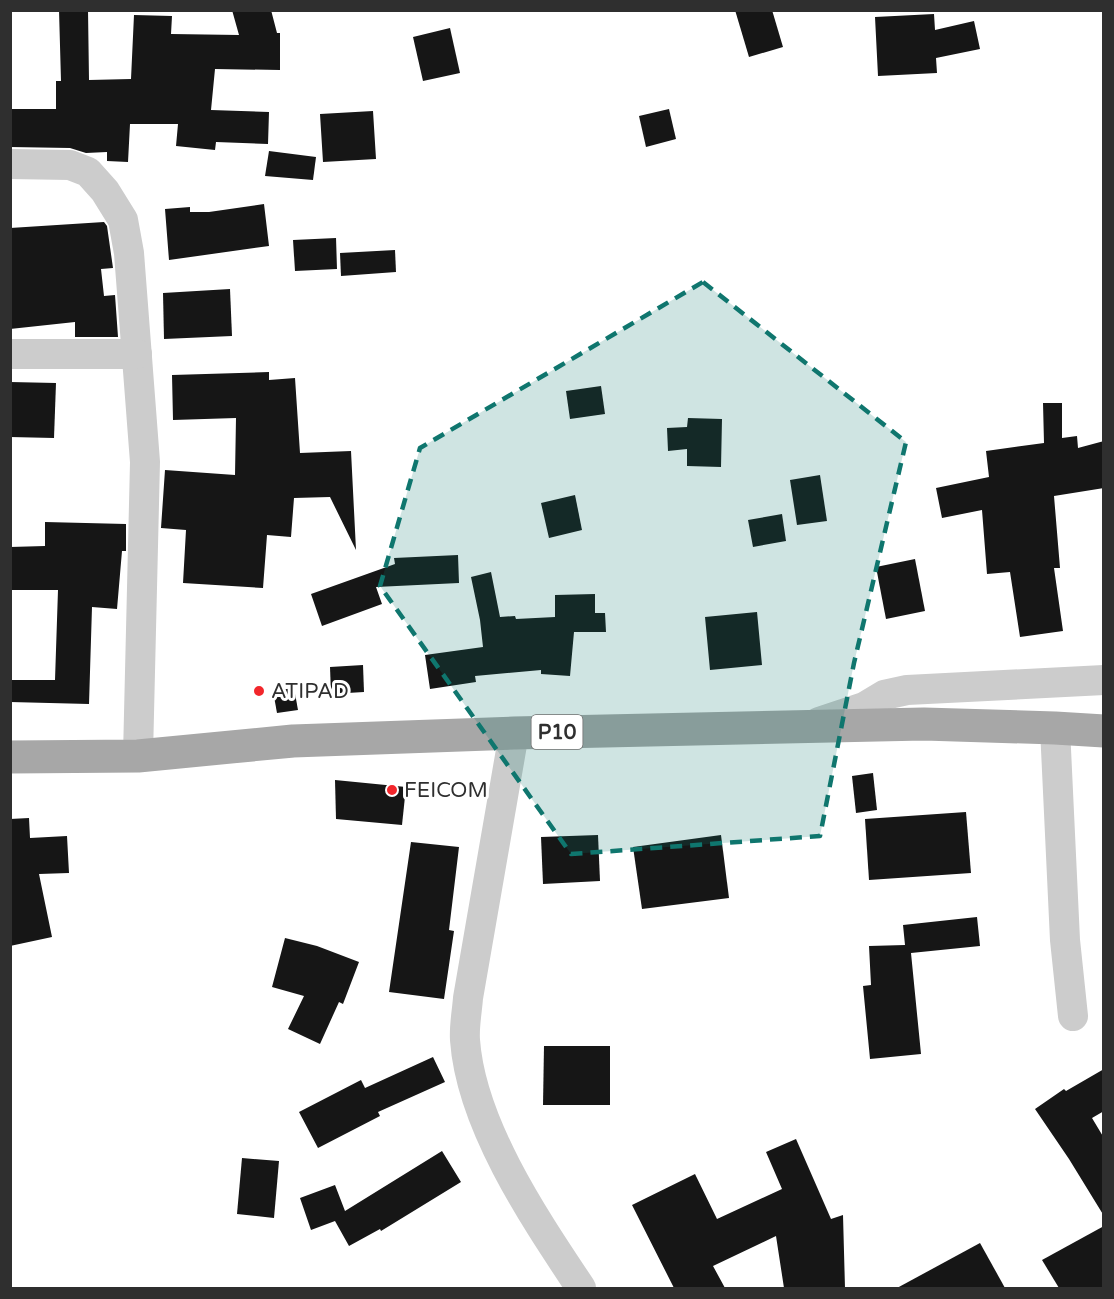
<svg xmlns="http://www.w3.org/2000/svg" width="1114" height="1299" viewBox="0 0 1114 1299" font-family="'Varela Round',sans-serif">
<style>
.building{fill:#161616}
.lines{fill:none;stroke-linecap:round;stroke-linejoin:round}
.minor{stroke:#ccc;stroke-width:30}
.major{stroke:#a7a7a7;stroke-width:33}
.marked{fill:#0f766e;fill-opacity:0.2;stroke:#0f766e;stroke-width:4.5;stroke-dasharray:12 8;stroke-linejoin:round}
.poi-dot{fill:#f2262b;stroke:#fff;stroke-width:2}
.labels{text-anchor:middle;stroke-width:6;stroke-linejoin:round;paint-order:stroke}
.shield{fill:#fff;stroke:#6d6d6d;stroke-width:1.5}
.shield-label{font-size:20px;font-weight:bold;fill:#2f2f2f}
.poi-label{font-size:21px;fill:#2f2f2f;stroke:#fff;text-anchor:start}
</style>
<rect width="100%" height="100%" fill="#fff"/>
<g class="building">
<path d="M59,10H88L89,80L131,79L134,15L172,16L171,34L239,35L232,10H271L277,33H280V70L215,69L211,110L269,112L268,144L216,142L215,150L176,146L178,124H130L128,162L107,161V152L86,153L70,148L10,147V109H56V81H61Z"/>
<path d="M735,10H772L783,47L749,57Z"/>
<path d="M934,14L935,30L974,21L980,49L936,58L937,73L878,76L875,17Z"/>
<path d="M450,28L460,73L423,81L413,37Z"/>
<path d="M669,109L676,139L646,147L639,116Z"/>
<path d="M373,111L376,159L323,162L320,114Z"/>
<path d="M269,151L316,157L313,180L265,176Z"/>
<path d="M264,204L269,246L169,260L165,209L190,207V212H209Z"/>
<path d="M104,222L107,226L113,268L101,269L104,296L115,295L118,337H75V322L10,329V228Z"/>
<path d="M336,238L337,269L295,271L293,240Z"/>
<path d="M395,250L396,272L341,276L340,253Z"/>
<path d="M230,289L232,336L164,339L163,293Z"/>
<path d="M269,372V380L295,378L300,453L351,451L356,550L330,497L294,498L291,537L267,535L263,588L183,583L186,530L161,528L165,470L235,475L236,418L173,420L172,375Z"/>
<path d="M10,382L56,383L54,438L10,437Z"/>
<path d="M601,386L605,414L570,419L566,391Z"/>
<path d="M1043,403H1062V438L1077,436L1078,448L1104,441V488L1054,496L1060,568H1054L1063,631L1020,637L1010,572L987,574L982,510L942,518L936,488L989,477L986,451L1044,443Z"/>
<path d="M688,418L722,419L721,467L687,466V449L668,451L667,428L687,427Z"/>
<path d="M820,475L827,521L797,525L790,480Z"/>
<path d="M575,495L582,530L549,538L541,503Z"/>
<path d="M782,514L786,541L753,547L748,520Z"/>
<path d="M45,522L126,524V551H122L117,609L92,607L89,704L10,702V680H55L58,590H10V547L45,546Z"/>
<path d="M458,555L459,583L376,587L382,604L322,626L311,594L395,564L394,558Z"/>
<path d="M915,559L925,611L886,619L876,567Z"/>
<path d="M491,572L500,617L515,616L516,619L555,617V595L595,594V613H605L606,632H574L570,676L541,674V670L475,676L476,682L430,689L425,655L483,647L480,620L471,577Z"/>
<path d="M757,612L762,665L710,670L705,617Z"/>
<path d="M363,665L364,692L331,694L330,667Z"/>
<path d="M294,688L298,710L277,713L273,691Z"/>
<path d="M873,773L877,810L856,813L852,776Z"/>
<path d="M335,780L406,787L402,825L336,819Z"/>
<path d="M966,812L971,873L869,880L865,819Z"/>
<path d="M29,818L30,838L67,836L69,873L39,874L52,937L10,946V819Z"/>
<path d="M598,835L600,881L543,884L541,837Z"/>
<path d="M721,835L729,898L642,909L633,847Z"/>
<path d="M411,842L459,847L449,930L454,931L444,999L389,992Z"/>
<path d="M977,917L980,946L911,953L921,1054L870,1059L863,986L871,985L869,946L905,945L903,925Z"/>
<path d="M285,938L317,946L359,962L343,1004L339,1002L320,1044L288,1029L304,996L272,987Z"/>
<path d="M544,1046H610V1105H543Z"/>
<path d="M433,1057L445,1082L378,1112L380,1116L318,1148L299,1112L361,1080L365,1088Z"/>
<path d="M1104,1069V1111L1092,1118L1104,1138V1216L1069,1159L1035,1109L1064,1089L1066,1091Z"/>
<path d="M796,1139L831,1219L843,1215L845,1288H784L776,1236L713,1266L725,1288H674L632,1205L695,1174L717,1219L782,1189L766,1152Z"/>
<path d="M442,1151L461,1182L381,1231L380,1229L349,1246L335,1221L311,1230L300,1198L335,1185L345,1211Z"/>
<path d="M242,1158L279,1161L274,1218L237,1214Z"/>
<path d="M1104,1226V1288H1059L1042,1260Z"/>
<path d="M980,1243L1005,1288H897Z"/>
</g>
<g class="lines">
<g class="minor">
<path d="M10,164L70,165L88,172L105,191L123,220L129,253L145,462L138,756"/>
<path d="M10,354H137"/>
<path d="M819,722L864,707L884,695L907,690L1104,680"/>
<path d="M1055,728L1065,940L1073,1016"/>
<path d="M514,733L468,998C467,1012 464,1026 465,1040C471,1125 535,1219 581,1288"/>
</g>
<path class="major" d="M10,757L138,756L293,741L514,733L924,724L1055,728L1104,731"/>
</g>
<path class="marked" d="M703,282L906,442L854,663L820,836L571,854L380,586L420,448Z"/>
<g class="poi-dot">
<circle cx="259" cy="691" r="6"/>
<circle cx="392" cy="790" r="6"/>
</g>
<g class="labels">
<rect class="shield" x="531.5" y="715" width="51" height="34" rx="4.5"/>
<g class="shield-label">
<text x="557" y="739">P10</text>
</g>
<g class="poi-label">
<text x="271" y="698">ATIPAD</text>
<text x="404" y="797">FEICOM</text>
</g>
</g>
<rect width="1114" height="1299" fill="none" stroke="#2f2f2f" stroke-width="24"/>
</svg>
